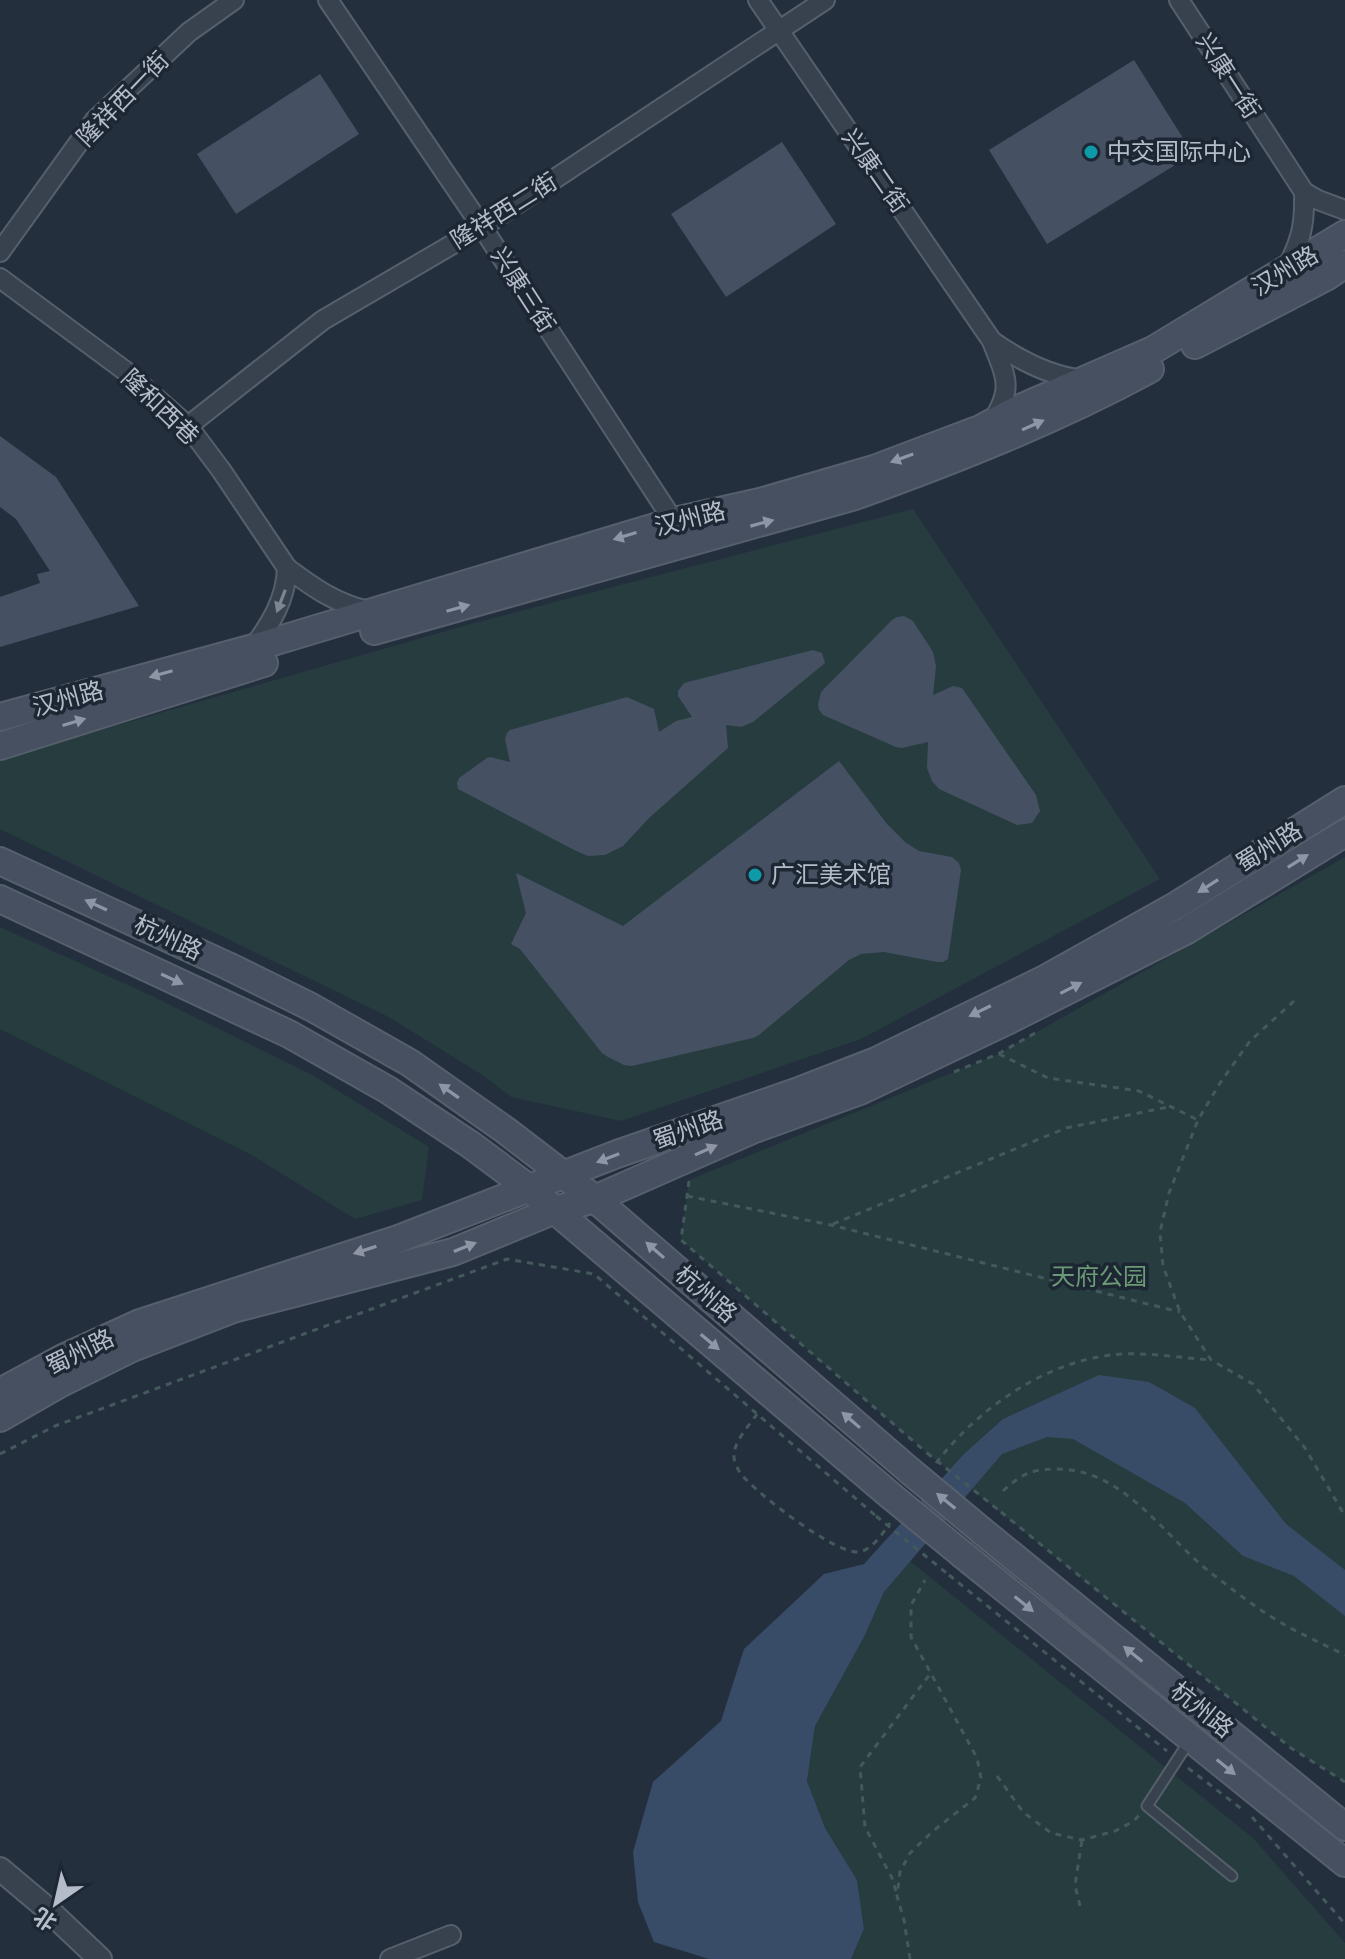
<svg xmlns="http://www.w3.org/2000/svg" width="1345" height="1959" viewBox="0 0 1345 1959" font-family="'Varela Round','Noto Sans SC',sans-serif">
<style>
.green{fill:#263c3f}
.water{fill:#394c67}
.building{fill:#455162}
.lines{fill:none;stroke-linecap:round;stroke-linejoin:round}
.service-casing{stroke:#565f6c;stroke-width:13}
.minor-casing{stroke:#565f6c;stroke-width:22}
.tertiary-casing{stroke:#565f6c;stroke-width:26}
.secondary-casing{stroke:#565f6c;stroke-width:30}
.path{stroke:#44595c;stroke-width:3;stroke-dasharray:6 6;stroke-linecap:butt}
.service{stroke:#38414e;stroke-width:9}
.minor{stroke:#38414e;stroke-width:18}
.tertiary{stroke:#38414e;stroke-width:22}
.secondary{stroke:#465061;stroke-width:26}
.secondary-bridge-casing{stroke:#565f6c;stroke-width:30;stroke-linecap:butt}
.path-bridge{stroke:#44595c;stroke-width:3;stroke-dasharray:6 6;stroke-linecap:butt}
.secondary-bridge{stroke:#465061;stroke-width:26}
.oneway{fill:#8e96a5}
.oneway2{fill:#7c8592}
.culture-dot{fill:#0f9aa8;stroke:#1d2633;stroke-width:3}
.labels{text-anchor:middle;stroke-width:7;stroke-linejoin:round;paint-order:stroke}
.street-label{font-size:24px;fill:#b4bcc9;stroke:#1d2633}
.poi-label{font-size:24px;fill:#b4bcc9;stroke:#1d2633;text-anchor:start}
.park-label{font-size:24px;fill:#6b9a76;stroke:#1d2633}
</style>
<rect width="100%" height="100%" fill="#242f3e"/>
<g class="green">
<path d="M913,509L1160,879L861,1039L621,1121L511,1097L484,1076L387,1016L0,829V759L474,623Z"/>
<path d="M1345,857V1782L1291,1748L927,1453L681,1240L689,1180L998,1054Z"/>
<path d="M0,927L152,996L314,1076L429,1147L422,1200L355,1219L250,1154L0,1029Z"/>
<path d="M910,1561L1253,1838L1345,1943V1959H851L864,1929L857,1880L825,1828L807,1781L815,1726L864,1637L884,1592Z"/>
</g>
<path class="water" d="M1099,1375L1149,1382L1195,1408L1286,1524L1345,1570V1616L1294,1576L1243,1556L1185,1503L1073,1439L1047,1437L1002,1454L884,1592L864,1637L815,1726L807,1781L825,1828L857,1880L864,1929L851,1959H709L654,1942L638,1902L633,1852L653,1782L721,1721L744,1649L824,1574L864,1564L964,1454L1003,1419Z"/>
<g class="building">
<path d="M1134,60L1193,154L1047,244L989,150Z"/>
<path d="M320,74L359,134L236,214L197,154Z"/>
<path d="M782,142L836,224L726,297L671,214Z"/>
<path d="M0,436L56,477L139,606L0,647V597L40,583L37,574L50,571L16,519L0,507Z"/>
<path d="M904,616L913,621L933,652L936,666L933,695L953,686L962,688L1036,795L1040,811L1032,823L1017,825L939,789L932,781L927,768L928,742L902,748L896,747L823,715L819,710L818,704L821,692L892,620L897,617Z"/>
<path d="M813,650L822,653L825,663L753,722L741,727L726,725L728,748L649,818L623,846L605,855L588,856L576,851L458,789L457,783L459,778L487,758L490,757L510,762L505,739L507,733L510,730L627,697L654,709L659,732L676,721L692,717L678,696V691L684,683Z"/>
<path d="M839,761L887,824L905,842L919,851L952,857L959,863L961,870L948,959L943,962H937L884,952L861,954L849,960L759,1035L753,1038L632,1066L624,1065L608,1057L602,1053L520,949L511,944L526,913L516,873L623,926Z"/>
</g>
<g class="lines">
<g class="service-casing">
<path id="service" d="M1190,1740L1147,1806L1232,1876"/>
</g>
<g class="minor-casing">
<g id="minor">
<path d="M328,0L482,227L680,531"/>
<path d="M758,0L992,341C1006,378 1014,387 992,422"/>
<path d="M1179,0L1304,192L1318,200L1345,210"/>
<path d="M0,252L95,120L189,32L234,0"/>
<path d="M1286,270C1301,240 1305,226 1304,192"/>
<path d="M0,278L124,370L188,426L221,470L287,568"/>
<path d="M992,341C1019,360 1052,377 1085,380"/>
<path d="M188,426L323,320L482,227L825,0"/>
<path d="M253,648C271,623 286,599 287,568C314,588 335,603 368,611"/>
<path d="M390,1959L451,1935"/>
</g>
</g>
<g class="tertiary-casing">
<path id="tertiary" d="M0,1869L44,1906L100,1959"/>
</g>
<g class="secondary-casing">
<g id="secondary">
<path d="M1195,345L1326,277L1345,264"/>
<path d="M374,631L855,496C955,460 1056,420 1150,369"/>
<path d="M0,717L253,648L675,521L760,502L874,469L980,429L1018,409L1153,350L1345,234"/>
<path d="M0,746L264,663"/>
<path d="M0,861L228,966L311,1007L410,1063L505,1130L595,1199L910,1471"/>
<path d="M0,899L289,1034L388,1090L471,1145L530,1189L891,1496"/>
<path d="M0,1392L63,1358L140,1323L398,1239L617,1154L796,1092L876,1061L1043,980L1177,905L1345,800"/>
<path d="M0,1418L61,1383L132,1348L233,1309L453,1252L555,1210L595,1199L752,1130L860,1091L1007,1021L1187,930L1345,833"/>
<path d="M982,1531L1345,1827"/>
<path d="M963,1555L1345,1863"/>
</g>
</g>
<g class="path">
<path d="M1294,1001L1250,1041L1220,1083L1198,1120L1169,1193L1160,1232L1163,1266L1180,1312L1211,1360L1253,1384L1305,1448L1345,1516"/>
<path d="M999,1054L1048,1078L1139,1091L1198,1120"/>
<path d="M954,1072L998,1054L1037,1032"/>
<path d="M689,1181L681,1240L927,1453"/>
<path d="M687,1196L831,1225L1180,1312"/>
<path d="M833,1224L1066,1128L1168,1107"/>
<path d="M757,1414C749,1426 733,1442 734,1457C734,1462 738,1470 741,1474C756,1493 836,1555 859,1552C872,1550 883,1533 890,1523"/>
<path d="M0,1454L55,1426L507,1259L594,1274L876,1516"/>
<path d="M936,1463C978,1409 1043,1363 1111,1355C1139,1351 1182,1358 1211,1360"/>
<path d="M1003,1491C1021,1474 1032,1469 1057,1469C1126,1469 1165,1539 1215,1576C1236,1592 1257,1609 1280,1622C1300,1634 1323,1644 1345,1655"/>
<path d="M1001,1512L1291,1748L1345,1782"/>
<path d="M949,1575L1167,1751"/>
<path d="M1188,1768L1243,1810"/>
<path d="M997,1776L1023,1812L1051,1833L1082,1840L1115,1831L1134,1821L1140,1814"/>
<path d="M1252,1817L1345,1924"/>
<path d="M896,1891L892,1878L865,1827L860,1767L930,1674"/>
<path d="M1080,1906L1075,1885L1082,1840"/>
<path d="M910,1959L904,1920L897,1896L900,1872L910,1853L933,1831L975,1798L981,1778L977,1758L911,1637V1605L925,1580"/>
</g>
<use href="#service" class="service"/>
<use href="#minor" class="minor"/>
<use href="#tertiary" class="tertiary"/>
<use href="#secondary" class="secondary"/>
<g class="secondary-bridge-casing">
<g id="secondary-bridge">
<path d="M910,1471L982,1531"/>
<path d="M891,1496L963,1555"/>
</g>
</g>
<g class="path-bridge">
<path d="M927,1453L1001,1512"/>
<path d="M876,1516L949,1575"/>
</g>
<use href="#secondary-bridge" class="secondary-bridge"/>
</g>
<defs><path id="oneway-solid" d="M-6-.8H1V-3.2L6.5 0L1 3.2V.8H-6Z" transform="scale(2)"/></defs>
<g class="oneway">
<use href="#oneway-solid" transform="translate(1033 425) rotate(-24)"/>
<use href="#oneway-solid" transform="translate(902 458) rotate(160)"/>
<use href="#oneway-solid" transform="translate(762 523) rotate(-15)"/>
<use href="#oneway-solid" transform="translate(625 536) rotate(163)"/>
<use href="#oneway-solid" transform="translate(458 608) rotate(-16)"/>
<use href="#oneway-solid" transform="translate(161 674) rotate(164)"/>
<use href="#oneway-solid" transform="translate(74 722) rotate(-17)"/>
<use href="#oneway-solid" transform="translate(1298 861) rotate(-32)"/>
<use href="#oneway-solid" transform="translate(1208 886) rotate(148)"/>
<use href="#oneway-solid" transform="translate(96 905) rotate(-155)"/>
<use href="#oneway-solid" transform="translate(172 979) rotate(25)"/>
<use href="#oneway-solid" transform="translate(1071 988) rotate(-27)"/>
<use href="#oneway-solid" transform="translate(980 1011) rotate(154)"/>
<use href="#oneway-solid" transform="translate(449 1091) rotate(-145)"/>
<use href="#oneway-solid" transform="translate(706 1150) rotate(-24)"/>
<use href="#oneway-solid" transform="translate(608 1158) rotate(159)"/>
<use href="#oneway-solid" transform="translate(465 1247) rotate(-22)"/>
<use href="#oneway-solid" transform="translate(365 1250) rotate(162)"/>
<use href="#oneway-solid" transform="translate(655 1250) rotate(-139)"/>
<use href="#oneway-solid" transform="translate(710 1342) rotate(40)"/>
<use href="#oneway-solid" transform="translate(851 1420) rotate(-139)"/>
<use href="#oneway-solid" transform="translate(946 1501) rotate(-141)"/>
<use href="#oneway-solid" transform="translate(1024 1604) rotate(39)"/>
<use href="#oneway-solid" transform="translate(1133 1654) rotate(-141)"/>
<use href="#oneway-solid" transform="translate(1226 1767) rotate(39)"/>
</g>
<use class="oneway2" href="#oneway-solid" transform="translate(281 601) rotate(111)"/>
<g class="culture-dot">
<circle cx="1091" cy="152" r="8"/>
<circle cx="755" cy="875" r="8"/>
</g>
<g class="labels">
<g class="street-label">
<text transform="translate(1228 76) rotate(57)" y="8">兴康一街</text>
<text transform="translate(123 99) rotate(-46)" y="8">隆祥西一街</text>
<text transform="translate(875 171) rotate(55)" y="8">兴康二街</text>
<text transform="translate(504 211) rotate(-32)" y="8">隆祥西二街</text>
<text transform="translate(1285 271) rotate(-31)" y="8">汉州路</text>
<text transform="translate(523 290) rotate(57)" y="8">兴康三街</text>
<text transform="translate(160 407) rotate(44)" y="8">隆和西巷</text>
<text transform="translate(690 519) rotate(-14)" y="8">汉州路</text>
<text transform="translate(68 699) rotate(-15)" y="8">汉州路</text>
<text transform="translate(1269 847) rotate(-32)" y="8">蜀州路</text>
<text transform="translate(168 938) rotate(25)" y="8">杭州路</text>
<text transform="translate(688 1130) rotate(-19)" y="8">蜀州路</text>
<text transform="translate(706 1294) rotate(41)" y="8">杭州路</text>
<text transform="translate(80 1352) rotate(-26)" y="8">蜀州路</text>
<text transform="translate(1202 1710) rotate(39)" y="8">杭州路</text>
</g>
<g class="poi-label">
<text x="1107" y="160">中交国际中心</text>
<text x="771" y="883">广汇美术馆</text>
</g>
<g class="park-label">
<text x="1099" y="1285">天府公园</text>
</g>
</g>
<g transform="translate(56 1903) rotate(214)" stroke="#1d2633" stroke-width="6" paint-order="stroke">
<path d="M0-6L14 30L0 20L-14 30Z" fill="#b4bcc9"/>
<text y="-12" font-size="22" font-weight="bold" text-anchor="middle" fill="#b4bcc9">北</text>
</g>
</svg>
